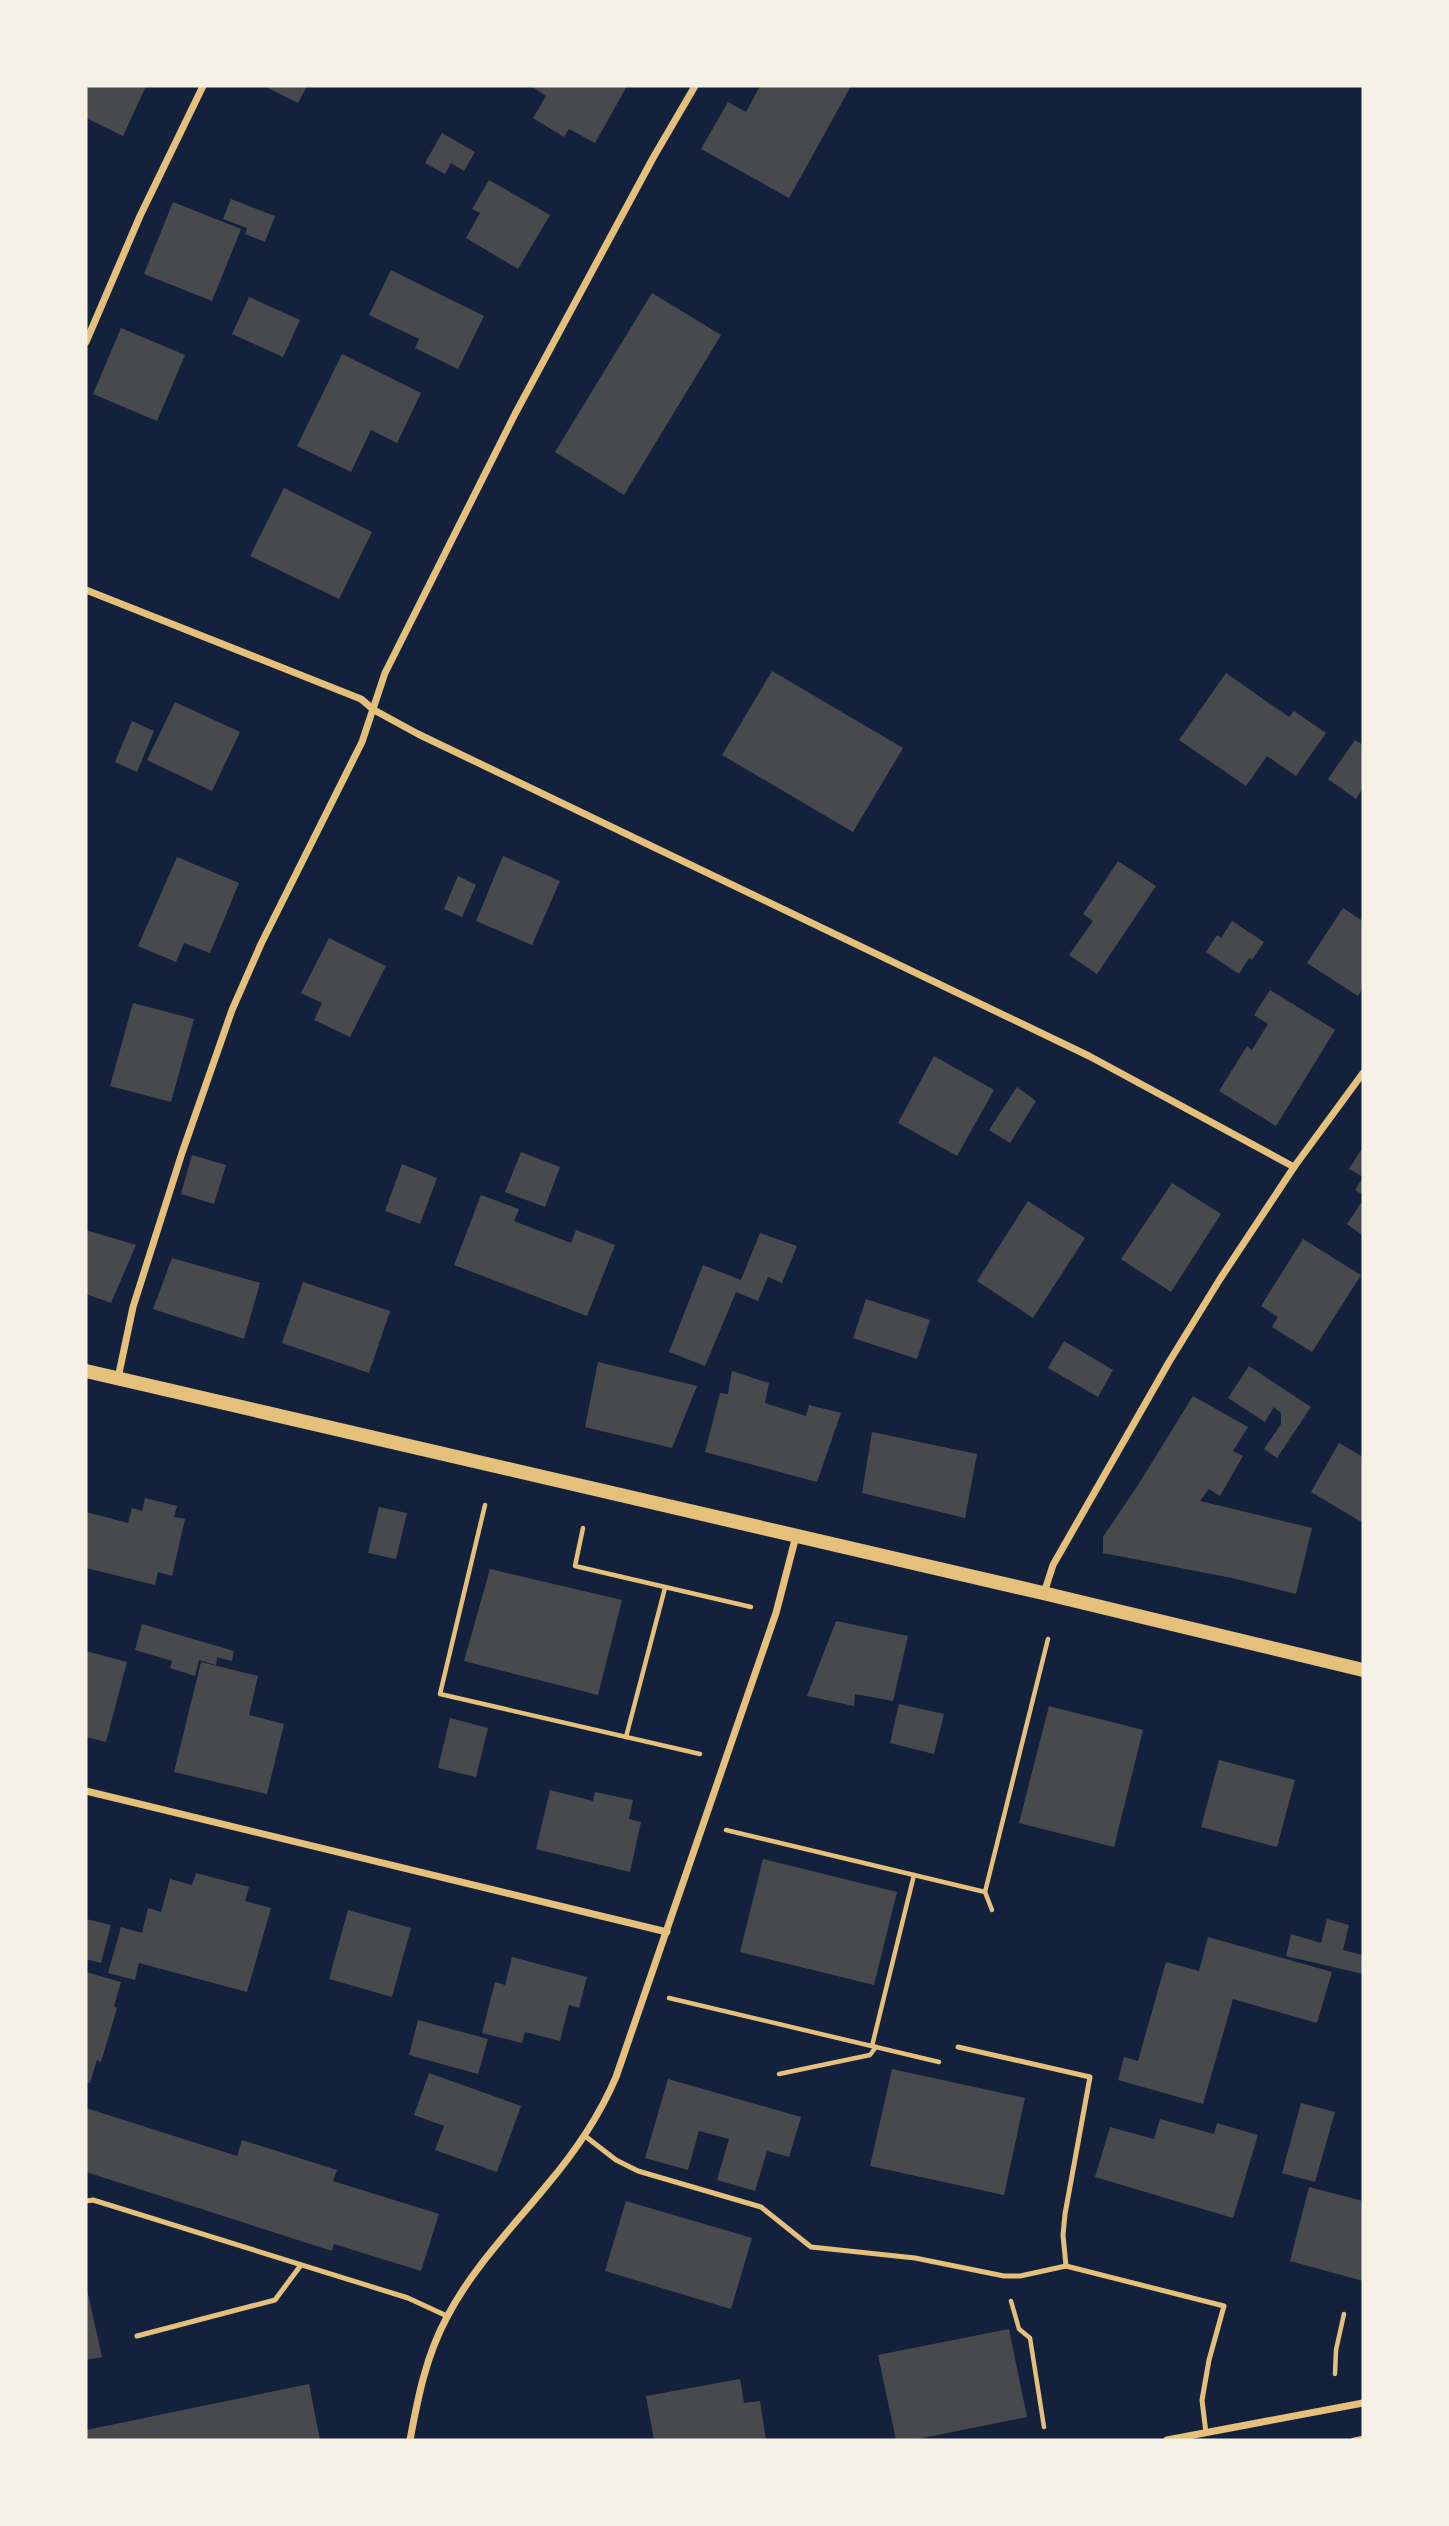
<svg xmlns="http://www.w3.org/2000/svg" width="1449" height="2526" viewBox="0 0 1449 2526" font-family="Figtree,sans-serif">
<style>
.building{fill:#48494c}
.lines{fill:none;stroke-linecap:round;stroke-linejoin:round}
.path{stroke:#e5c07b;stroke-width:4.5}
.service{stroke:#e5c07b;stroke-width:5}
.minor{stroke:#e5c07b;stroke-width:7}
.secondary{stroke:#e5c07b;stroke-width:14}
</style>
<rect width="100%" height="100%" fill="#14213d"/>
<g class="building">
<path d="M86,86H146L123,136L86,118Z"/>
<path d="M264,86H307L298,103Z"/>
<path d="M531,86H627L595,143L569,129L564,137L533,118L546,96Z"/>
<path d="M760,86H851L789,198L701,149L728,102L746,112Z"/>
<path d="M442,133L475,152L464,171L451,163L445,174L425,163Z"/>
<path d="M489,180L550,215L518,269L466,238L480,213L472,209Z"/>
<path d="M231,199L275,216L265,242L245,234L247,228L223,219Z"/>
<path d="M173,202L241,229L212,301L144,274Z"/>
<path d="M391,270L484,316L458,369L415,348L419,339L369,315Z"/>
<path d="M652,293L721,335L624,495L555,452Z"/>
<path d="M249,297L300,320L283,357L232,334Z"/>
<path d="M121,328L185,355L157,421L93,394Z"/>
<path d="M342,354L421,393L397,443L371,430L351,472L297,446Z"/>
<path d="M284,488L372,532L339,599L250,556Z"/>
<path d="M772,671L903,748L853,832L722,755Z"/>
<path d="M1226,673L1289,717L1294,711L1326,733L1296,776L1267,756L1246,786L1179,740Z"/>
<path d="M175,702L240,732L212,791L147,760Z"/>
<path d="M132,721L154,731L137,772L115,762Z"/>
<path d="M1355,740L1363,745V788L1356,799L1328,779Z"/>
<path d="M503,856L560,881L532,945L476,921Z"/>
<path d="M177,857L239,883L210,953L184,943L176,962L138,946Z"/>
<path d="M1118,861L1156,886L1097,974L1069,955L1093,921L1083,914Z"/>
<path d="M458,876L476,885L462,917L444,909Z"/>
<path d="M1343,908L1363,921V988L1358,996L1307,963Z"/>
<path d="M1232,921L1264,942L1252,960L1249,958L1239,974L1206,952L1217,935L1221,938Z"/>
<path d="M329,938L386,966L350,1037L314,1020L322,1003L301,993Z"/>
<path d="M1270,990L1335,1030L1276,1126L1219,1091L1247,1046L1252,1050L1268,1024L1254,1015Z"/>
<path d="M133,1003L194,1019L171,1102L110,1086Z"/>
<path d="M934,1056L994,1090L957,1156L898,1123Z"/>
<path d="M1017,1087L1036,1101L1010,1143L989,1130Z"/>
<path d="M1363,1147V1195L1355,1190L1363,1177L1349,1169Z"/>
<path d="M521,1152L560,1167L545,1207L505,1192Z"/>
<path d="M192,1155L226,1165L214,1204L181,1194Z"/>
<path d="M402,1164L437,1178L420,1224L385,1211Z"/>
<path d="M1172,1183L1221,1214L1171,1292L1121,1259Z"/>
<path d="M481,1195L519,1209L514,1221L571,1243L576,1230L615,1245L587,1316L454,1265Z"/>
<path d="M1028,1201L1085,1238L1033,1318L977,1281Z"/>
<path d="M1361,1203L1363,1204V1236L1347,1224Z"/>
<path d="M86,1230L136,1245L111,1303L86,1294Z"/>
<path d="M760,1233L797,1246L782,1283L768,1277L758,1301L736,1292L705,1366L669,1352L703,1265L741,1280Z"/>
<path d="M1303,1239L1361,1275L1312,1352L1272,1327L1278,1317L1261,1306Z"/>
<path d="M172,1258L260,1283L244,1339L153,1309Z"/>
<path d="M303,1282L390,1311L369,1373L282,1343Z"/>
<path d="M866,1299L930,1320L917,1359L853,1338Z"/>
<path d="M1064,1341L1113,1370L1098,1397L1048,1368Z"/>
<path d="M598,1362L697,1386L672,1448L585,1427Z"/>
<path d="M1249,1366L1311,1407L1277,1458L1264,1449L1281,1424V1413L1274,1407L1265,1422L1228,1398Z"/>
<path d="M732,1371L769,1383L765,1403L806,1416L809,1405L841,1413L817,1482L705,1452L720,1393L728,1394Z"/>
<path d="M1193,1396L1248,1427L1233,1451L1243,1456L1220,1496L1209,1489L1200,1501L1312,1528L1296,1594L1232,1578L1103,1553V1537L1138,1485Z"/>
<path d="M872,1432L977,1454L965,1518L862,1493Z"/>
<path d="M1339,1443L1363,1457V1523L1311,1492Z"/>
<path d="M145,1498L177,1506L174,1517L185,1519L172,1576L158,1572L155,1585L86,1568V1512L128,1523L132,1508L142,1511Z"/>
<path d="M379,1507L407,1513L396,1559L368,1553Z"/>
<path d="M490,1569L622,1600L598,1695L464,1661Z"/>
<path d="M836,1621L908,1636L893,1701L855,1694L854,1706L807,1696Z"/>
<path d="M142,1624L234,1651L232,1661L217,1657L216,1665L199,1660L195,1676L170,1668L172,1661L135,1650Z"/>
<path d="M86,1651L127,1662L106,1742L86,1737Z"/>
<path d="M201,1662L258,1676L249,1715L284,1724L267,1794L174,1772Z"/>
<path d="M899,1704L944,1714L934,1754L890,1743Z"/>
<path d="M1049,1706L1143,1730L1114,1847L1019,1823Z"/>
<path d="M450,1718L488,1728L476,1777L438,1768Z"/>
<path d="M1219,1760L1295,1780L1277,1847L1201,1827Z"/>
<path d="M550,1790L593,1801L595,1792L633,1800L629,1819L641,1822L630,1872L536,1849Z"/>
<path d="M763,1859L897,1892L874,1985L740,1952Z"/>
<path d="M196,1873L249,1887L245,1901L271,1908L247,1992L139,1963L135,1980L108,1973L121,1927L142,1933L148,1908L161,1912L170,1879L192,1885Z"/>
<path d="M348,1910L411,1928L392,1997L329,1979Z"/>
<path d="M86,1919L111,1925L101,1963L86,1959Z"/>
<path d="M1327,1919L1349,1925L1343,1950L1363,1955V1974L1286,1956L1291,1934L1321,1943Z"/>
<path d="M1208,1937L1332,1972L1317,2023L1233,1999L1203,2104L1118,2080L1124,2057L1138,2061L1166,1962L1199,1971Z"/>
<path d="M512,1957L587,1977L579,2008L569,2005L560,2041L525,2032L522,2043L482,2033L495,1982L505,1985Z"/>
<path d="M86,1972L121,1982L114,2006L117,2008L101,2062L97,2060L90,2083L86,2082Z"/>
<path d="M418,2020L488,2039L478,2074L409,2055Z"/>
<path d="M892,2069L1025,2098L1004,2195L870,2166Z"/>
<path d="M429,2073L521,2106L497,2172L435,2150L444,2126L414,2115Z"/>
<path d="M668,2079L801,2117L789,2157L767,2151L755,2191L717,2180L729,2139L699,2131L688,2170L645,2158Z"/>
<path d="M1301,2103L1335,2112L1315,2182L1282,2173Z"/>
<path d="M86,2108L237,2156L242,2140L337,2170L333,2181L439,2214L421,2271L334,2244L332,2251L86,2172Z"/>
<path d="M1160,2119L1214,2134L1217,2123L1258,2135L1233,2218L1095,2177L1110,2127L1154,2139Z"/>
<path d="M1309,2187L1363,2201V2281L1290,2261Z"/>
<path d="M626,2201L752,2238L731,2309L605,2271Z"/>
<path d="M86,2285L102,2357L86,2360Z"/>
<path d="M1009,2329L1027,2417L913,2440H896L878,2355Z"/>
<path d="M740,2379L744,2403L760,2401L766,2440H654L646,2396Z"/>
<path d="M309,2384L320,2440H86V2430Z"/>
</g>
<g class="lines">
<g class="path">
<path d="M485,1505L440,1694L700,1754"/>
<path d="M583,1528L575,1566L751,1607"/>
<path d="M626,1737L665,1588"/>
<path d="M726,1830L985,1892L1048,1639"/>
<path d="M985,1892L992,1910"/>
<path d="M669,1998L939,2062"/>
<path d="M872,2046L914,1875"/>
<path d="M779,2074L870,2055L876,2047"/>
<path d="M1011,2301L1019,2329L1030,2338L1044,2427"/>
<path d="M1335,2374L1336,2350L1344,2314"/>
<path d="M1353,2440L1363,2438"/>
</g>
<g class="service">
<path d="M958,2047L1090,2077L1065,2214L1063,2235L1066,2266"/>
<path d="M585,2136L616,2160L638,2171L761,2207L811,2247L915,2258L1004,2276H1020L1066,2266L1224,2306L1209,2360L1202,2400L1206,2433"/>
<path d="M86,2201L93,2200L408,2298L447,2316"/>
<path d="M137,2336L275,2300L301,2265"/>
</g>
<g class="minor">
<path d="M86,342L140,216L203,86"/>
<path d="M86,590L361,699L374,710L418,734L1089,1056L1294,1167"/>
<path d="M118,1378L133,1307L182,1153L232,1010L261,944L362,742L385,673L515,414L653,158L695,86"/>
<path d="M1044,1593L1053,1565L1169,1362L1220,1279L1294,1167L1363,1073"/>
<path d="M86,1791L667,1932"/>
<path d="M410,2440C418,2397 426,2356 447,2317C473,2267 512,2228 547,2185C575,2152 599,2117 616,2077L776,1613L796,1536"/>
<path d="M1167,2440L1363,2403"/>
</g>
<path class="secondary" d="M86,1371L1043,1593L1363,1670"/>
</g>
<rect width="1449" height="2526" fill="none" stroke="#f6f1e7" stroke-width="175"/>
</svg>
